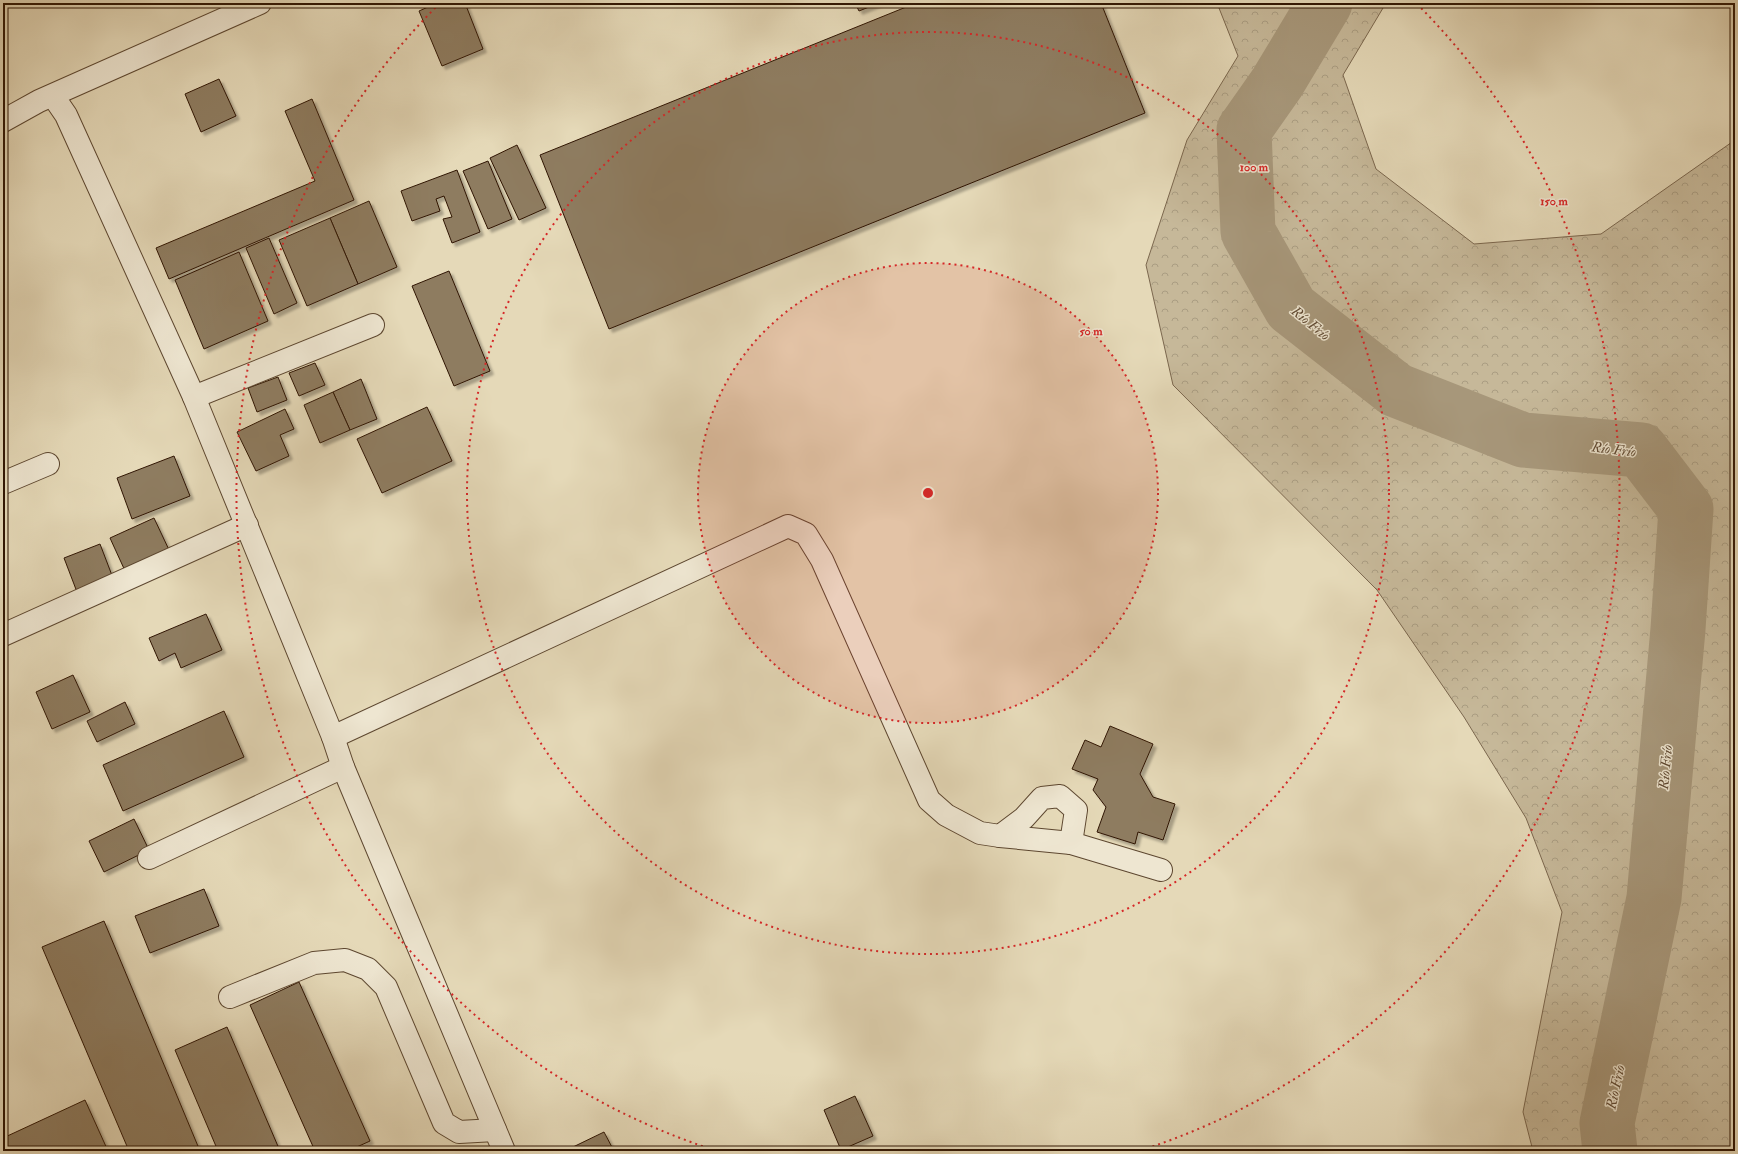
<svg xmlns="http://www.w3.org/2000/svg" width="1738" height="1154" viewBox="0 0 1738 1154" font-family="'IM FELL Double Pica',serif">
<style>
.forest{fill:url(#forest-crowns);stroke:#7b674e}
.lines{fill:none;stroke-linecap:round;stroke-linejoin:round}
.river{stroke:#a7977a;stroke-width:55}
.building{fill:#8e7b61;stroke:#301603;filter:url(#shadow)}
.minor-casing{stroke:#5d4730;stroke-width:24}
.minor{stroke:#eee6d1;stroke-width:22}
.ring{fill:none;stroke:#d62828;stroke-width:2;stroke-dasharray:2 4}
.labels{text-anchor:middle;stroke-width:3;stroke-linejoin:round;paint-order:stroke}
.water-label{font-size:14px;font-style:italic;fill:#604a33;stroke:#eee6d1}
.centre{fill:#d62828;stroke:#eee6d1;stroke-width:2}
.ring-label{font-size:12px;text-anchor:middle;font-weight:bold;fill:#d62828;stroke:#eee6d1;stroke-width:3;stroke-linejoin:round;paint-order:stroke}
</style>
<defs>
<pattern id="forest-crowns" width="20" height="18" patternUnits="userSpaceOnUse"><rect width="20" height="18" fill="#c6b899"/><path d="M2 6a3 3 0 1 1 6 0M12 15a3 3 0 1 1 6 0" fill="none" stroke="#aa9d82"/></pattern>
<filter id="shadow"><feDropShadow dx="3.5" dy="3.5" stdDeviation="1" flood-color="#0004"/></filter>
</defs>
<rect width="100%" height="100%" fill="#e5d9b8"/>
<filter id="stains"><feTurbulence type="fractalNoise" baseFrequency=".005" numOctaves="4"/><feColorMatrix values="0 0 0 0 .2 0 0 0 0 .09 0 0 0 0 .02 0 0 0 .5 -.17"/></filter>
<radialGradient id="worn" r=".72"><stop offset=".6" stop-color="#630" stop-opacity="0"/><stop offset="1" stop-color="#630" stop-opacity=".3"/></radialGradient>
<path class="forest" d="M1217,3H1386L1343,75L1376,169L1474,244L1601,234L1735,140V1151H1533L1523,1112L1562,912L1526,818L1464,717L1377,590L1173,385L1146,265L1187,140L1238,56Z"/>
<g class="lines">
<path class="river" d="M1325,3L1277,83L1244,130L1248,232L1291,308L1396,390L1523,440L1641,450L1686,509L1678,629L1654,898L1607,1123L1610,1151"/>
</g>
<g class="building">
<path d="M437,3H465L483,49L442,66L419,11Z"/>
<path d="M855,3H879L859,11Z"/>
<path d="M916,3H1101L1145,113L609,329L540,155Z"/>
<path d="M219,79L236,116L201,132L185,94Z"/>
<path d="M312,99L354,200L169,279L156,248L315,181L285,111Z"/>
<path d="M517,145L546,208L519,220L490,158Z"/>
<path d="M488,161L512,219L488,229L463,171Z"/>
<path d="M457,170L480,232L452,243L443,219L452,217L444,196L436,199L440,211L412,221L401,191Z"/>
<path d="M369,201L397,267L358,284L330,218Z"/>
<path d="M330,218L358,284L307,306L279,240Z"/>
<path d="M269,238L297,303L274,314L246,248Z"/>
<path d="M239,252L268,321L204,349L175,280Z"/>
<path d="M449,271L490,371L454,386L412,286Z"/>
<path d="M315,363L325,385L299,396L289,373Z"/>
<path d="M278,377L287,400L257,412L248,388Z"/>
<path d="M361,379L377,419L350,430L333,392Z"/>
<path d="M333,392L350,430L320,443L304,405Z"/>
<path d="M427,407L452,461L382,493L357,439Z"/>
<path d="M285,409L294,429L280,435L289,456L256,471L237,432Z"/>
<path d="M174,456L190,496L132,519L117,478Z"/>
<path d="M154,518L170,552L126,573L110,538Z"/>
<path d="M100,544L113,578L77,592L64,558Z"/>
<path d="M206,614L222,650L181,668L175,653L159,661L149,638Z"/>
<path d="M73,675L90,712L52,729L36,692Z"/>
<path d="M125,702L135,724L97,742L87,721Z"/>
<path d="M224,711L244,757L123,811L103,765Z"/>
<path d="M1110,726L1153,744L1140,774L1153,797L1175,804L1163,840L1138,832L1135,844L1097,832L1106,807L1093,790L1098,779L1072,769L1085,740L1101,747Z"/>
<path d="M134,819L149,850L104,872L89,841Z"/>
<path d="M204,889L219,926L150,953L135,916Z"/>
<path d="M104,921L200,1151H129L42,947Z"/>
<path d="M299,982L370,1141L348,1151H315L250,1005Z"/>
<path d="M227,1027L280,1151H218L175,1050Z"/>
<path d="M855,1096L873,1136L841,1150L824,1110Z"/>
<path d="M85,1100L108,1151H9L3,1138Z"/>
<path d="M604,1132L614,1151H575L573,1147Z"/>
<path d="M3,1138L9,1151H3Z"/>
</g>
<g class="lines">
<g class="minor-casing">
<g id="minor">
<path d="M53,96L66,115L194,397L333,737L343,767L504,1151"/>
<path d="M3,121L39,101L260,3"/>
<path d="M194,397L373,325"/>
<path d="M3,483L48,464"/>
<path d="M3,635L247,525"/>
<path d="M333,737L788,526L806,534L822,560L929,800L946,815L980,833L1000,836L1024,818L1042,798L1060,796L1076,810L1071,843L1161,870"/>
<path d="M1000,836L1071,843"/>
<path d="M149,858L343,767"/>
<path d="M230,997L314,963L345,960L368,969L386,987L444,1123L459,1132L495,1130"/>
</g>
</g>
<use href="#minor" class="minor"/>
</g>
<circle cx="928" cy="493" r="230" fill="#d62828" fill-opacity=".12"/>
<g class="ring">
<circle cx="928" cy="493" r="230"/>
<circle cx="928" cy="493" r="461"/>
<path d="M714 1150A691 691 0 0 1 439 4M1417 4A691 691 0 0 1 1142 1150"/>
</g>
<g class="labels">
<g class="water-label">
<text transform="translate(1311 323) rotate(39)" y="5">Río Frío</text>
<text transform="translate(1614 449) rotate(7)" y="5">Río Frío</text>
<text transform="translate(1665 767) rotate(-85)" y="5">Río Frío</text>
<text transform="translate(1615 1087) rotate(-78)" y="5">Río Frío</text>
</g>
</g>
<circle cx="928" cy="493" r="6" class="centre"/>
<g class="ring-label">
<text x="1254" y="171">100 m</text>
<text x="1554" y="205">150 m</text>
<text x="1091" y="335">50 m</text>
</g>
<rect width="1738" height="1154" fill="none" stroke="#e5d9b8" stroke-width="16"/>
<rect x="4" y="4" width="1730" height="1146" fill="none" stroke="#301603" stroke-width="2"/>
<rect x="8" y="8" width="1722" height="1138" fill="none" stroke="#301603"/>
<rect width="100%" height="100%" filter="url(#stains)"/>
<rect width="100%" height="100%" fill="url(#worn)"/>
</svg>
